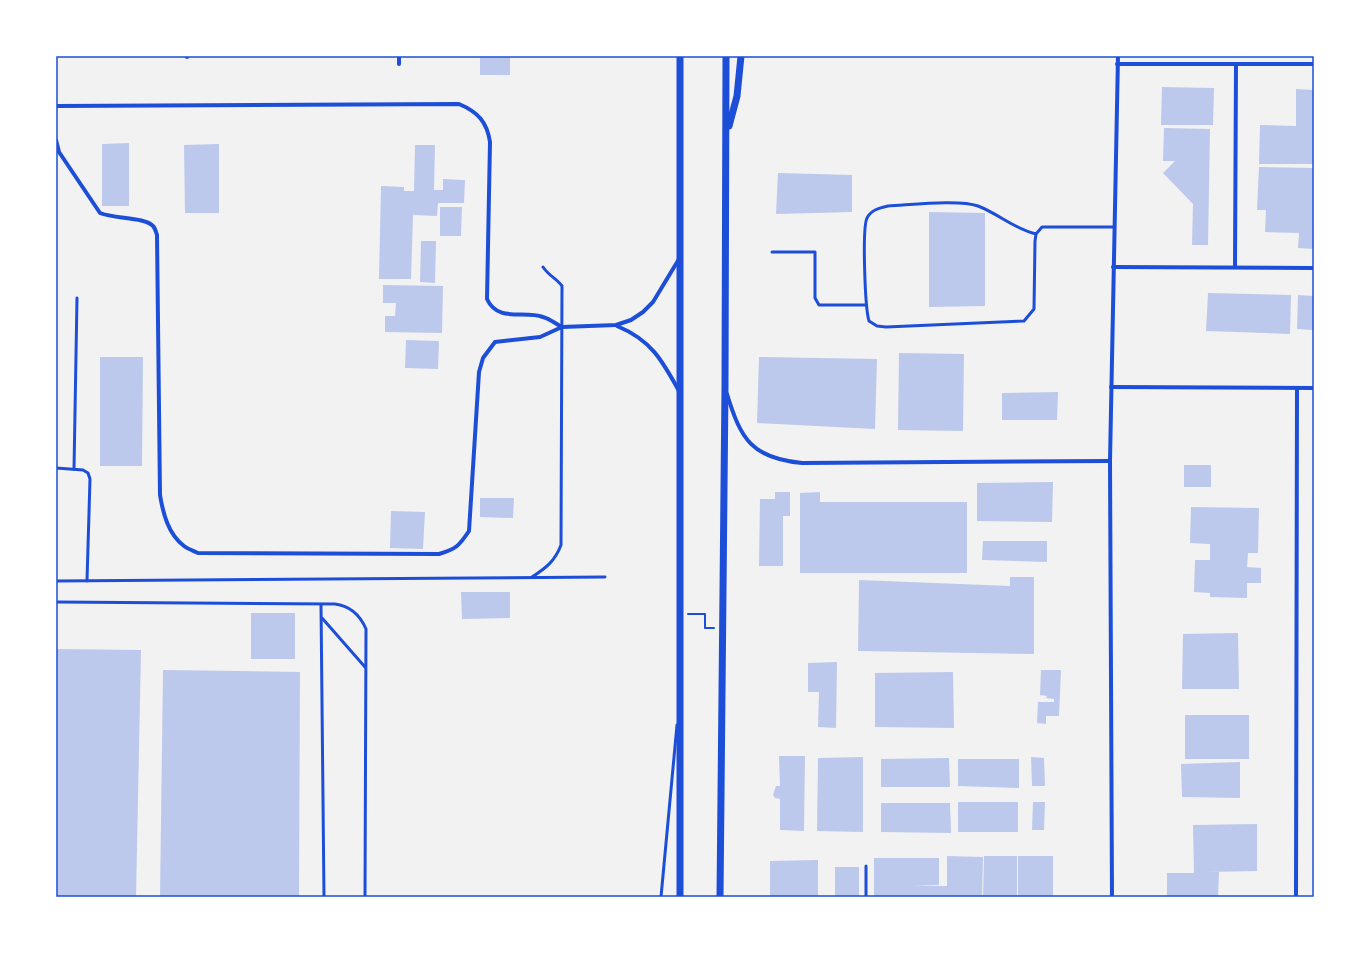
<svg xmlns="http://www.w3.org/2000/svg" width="1370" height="953" viewBox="0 0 1370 953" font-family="'Fira Sans',sans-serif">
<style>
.building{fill:#bdc9ec}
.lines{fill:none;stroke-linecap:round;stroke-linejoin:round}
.path{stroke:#1d4ed8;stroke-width:2}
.service{stroke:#1d4ed8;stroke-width:3}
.minor{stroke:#1d4ed8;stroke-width:4}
.tertiary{stroke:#1d4ed8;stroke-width:7}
.neatline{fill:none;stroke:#1d4ed8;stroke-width:1.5}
</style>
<rect width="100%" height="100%" fill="#f2f2f2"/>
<g class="building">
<rect x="480" y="56" width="30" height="19"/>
<path d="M1162,87L1214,88L1213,125H1161Z"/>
<path d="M1296,89L1314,90V164H1259L1260,125L1296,126Z"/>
<path d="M1164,128L1210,129L1208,245H1192L1193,204L1163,173L1175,161H1163Z"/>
<path d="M129,143V206H102V144Z"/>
<path d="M219,144V213H185L184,145Z"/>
<path d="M415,145H435L434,190H443V179L465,180L464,203H438L437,216L413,215L411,279H379L381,186L404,187V191H414Z"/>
<path d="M1259,167L1314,168V249L1298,248L1299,233L1265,232L1266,210H1257Z"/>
<path d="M778,173L852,175V212L776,214Z"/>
<path d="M440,207H462L461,236H440Z"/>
<path d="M929,212L985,213V306L929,307Z"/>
<path d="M421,241H436L435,283L420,282Z"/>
<path d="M383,285L443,286L442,333L385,332V316H395L396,303H383Z"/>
<path d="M1208,293L1291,295L1290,334L1206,331Z"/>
<path d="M1298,295L1314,296V330L1297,329Z"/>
<path d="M406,340L439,341L438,369L405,368Z"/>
<path d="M899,353L964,354L963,431L898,430Z"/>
<path d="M100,357H143L142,466H100Z"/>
<path d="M759,357L877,359L875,429L757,423Z"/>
<path d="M1058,392L1057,420H1002V393Z"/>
<rect x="1184" y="465" width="27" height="22"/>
<path d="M1053,482L1052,522L977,521V483Z"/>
<path d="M775,492H790V516H783V566H759L760,499H775Z"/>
<path d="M820,492V502H967V573H800V493Z"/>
<path d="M480,498H514L513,518L480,517Z"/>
<path d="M1191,507L1259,508L1258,553H1248L1247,567L1261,568V583H1247V598L1210,597V593L1194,592L1195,560H1210V544L1190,543Z"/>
<path d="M391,511L425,512L423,549L390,548Z"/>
<path d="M983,541H1047V562L982,560Z"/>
<path d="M1010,577H1034V654L858,651L859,580L1010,586Z"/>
<path d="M461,592H510V618L462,619Z"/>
<rect x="251" y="613" width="44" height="46"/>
<path d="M1238,633L1239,689H1182L1183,634Z"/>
<path d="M56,649L141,650L136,897H56Z"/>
<path d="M837,662L836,728L818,727L819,692H808V663Z"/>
<path d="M163,670L300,672L299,897H160Z"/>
<path d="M1041,670H1061L1059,716H1046V724L1037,723L1038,702H1054V699L1046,698L1047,696L1040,695Z"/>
<path d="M953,672L954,728L875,727V673Z"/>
<rect x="1185" y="715" width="64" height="44"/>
<path d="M779,756H805L804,831L780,830V799L775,798L773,795L776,786H780Z"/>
<path d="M863,757V832L817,831L818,758Z"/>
<path d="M1031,757L1044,758L1045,786H1032Z"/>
<path d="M949,758L950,787H881V759Z"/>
<path d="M958,759H1019V788L958,786Z"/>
<path d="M1240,762V798L1182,797L1181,764Z"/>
<rect x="958" y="802" width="60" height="30"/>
<path d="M1033,802H1045L1044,830H1032Z"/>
<path d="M881,803H950L951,833L881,832Z"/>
<path d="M1257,824V871L1207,872H1219L1218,897H1167V873H1194L1193,825Z"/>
<path d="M947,856L983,857L982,897H874V858H939V885L914,886H947Z"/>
<path d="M984,856H1017V897H983Z"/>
<rect x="1018" y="856" width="35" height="41"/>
<path d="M818,860V897H770V861Z"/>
<rect x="835" y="867" width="24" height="30"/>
</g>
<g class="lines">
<path class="path" d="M688,614H705V628H714"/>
<g class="service">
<path d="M1036,234C1014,229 999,214 978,206C959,199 910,205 888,206C879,208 871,210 867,218C862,229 865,308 869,321L877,326L886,327L1024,321L1034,309L1035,241L1036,234L1042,227H1114"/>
<path d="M772,252H815V298L819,305H866"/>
<path d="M56,468L83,470L88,473L90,479L87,581"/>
<path d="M74,469L77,298"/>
<path d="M532,577C546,568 555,561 561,545L562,286C556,278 549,276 543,267"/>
<path d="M56,581L605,577"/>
<path d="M56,602L335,604C351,606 360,615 366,629L365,897"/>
<path d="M321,605L324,897"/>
<path d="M322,618L365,667"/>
<path d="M661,897L677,725"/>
<path d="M866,897V866"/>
</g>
<g class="minor">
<path d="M187,57V56"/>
<path d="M399,64V56"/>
<path d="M1117,64H1314"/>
<path d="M56,106L459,104C478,112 487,122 490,142L487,299C498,323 524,310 543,317C550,319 556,324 562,327"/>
<path d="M56,140L59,152L100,213C114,219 145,217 153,226C155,228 156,232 157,235L160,495C163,513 168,534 184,546C188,549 194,551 198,553L439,554C456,549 459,546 469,531L479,372L483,358L495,342L540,337L562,327L616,325L631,320L643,312L653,302L679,259"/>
<path d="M1113,267L1314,268"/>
<path d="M1235,267L1236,64"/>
<path d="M617,326C651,340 662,360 679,391"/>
<path d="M1111,387L1314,388"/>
<path d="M727,394C741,440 752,458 802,463L1110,461"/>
<path d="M1112,897L1110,461L1118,56"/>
<path d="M1296,897L1297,388"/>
</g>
<g class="tertiary">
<path d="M729,126L737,96L741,56"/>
<path d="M680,897V56"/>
<path d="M720,897L725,387L726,56"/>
</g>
</g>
<rect width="1370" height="953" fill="none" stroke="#ffffff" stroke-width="114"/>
<rect x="57" y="57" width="1256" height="839" class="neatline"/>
</svg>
